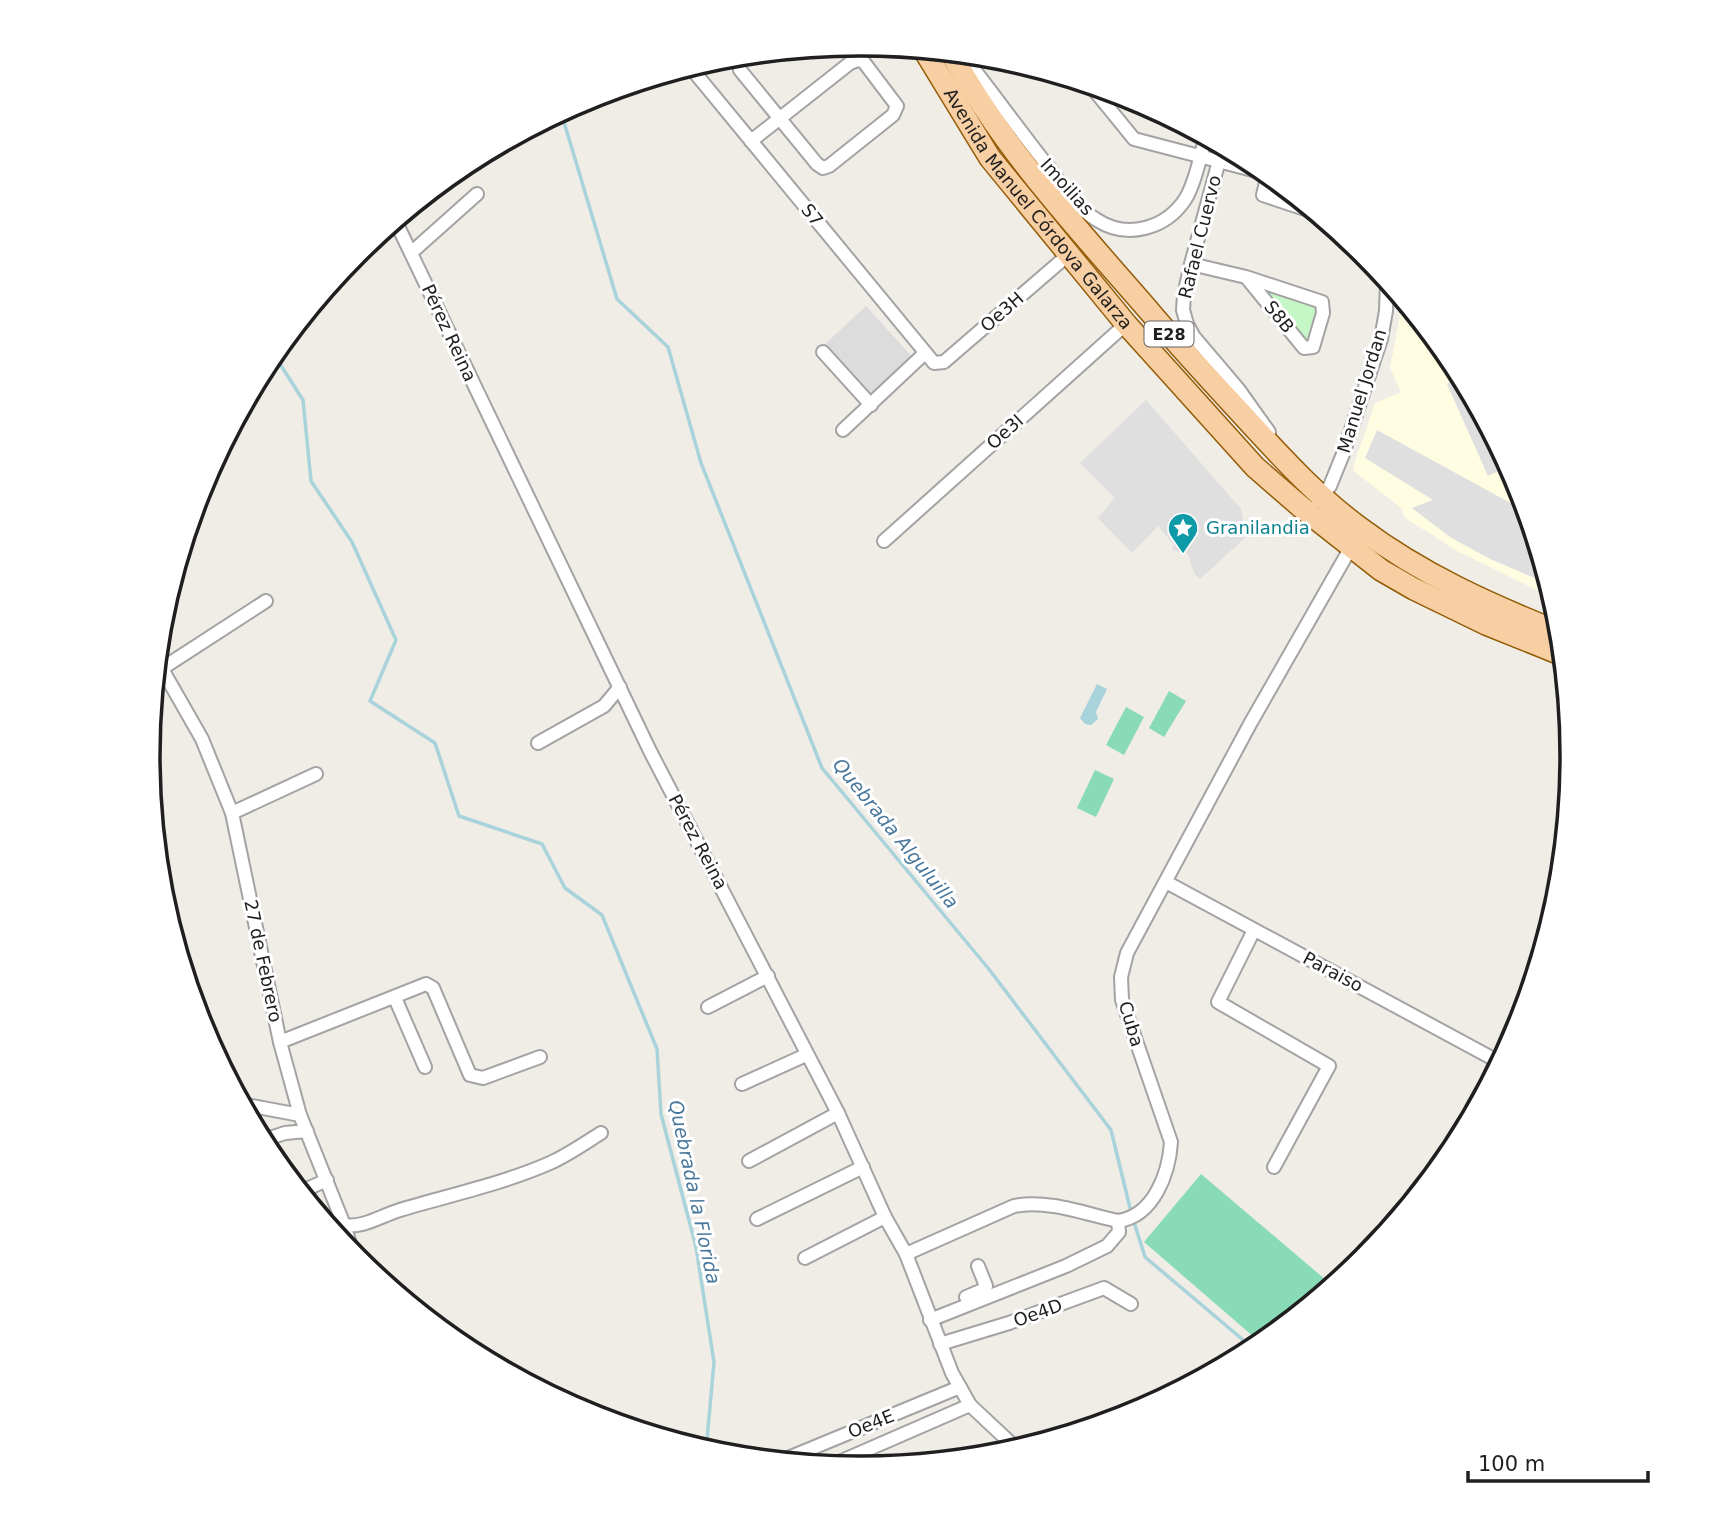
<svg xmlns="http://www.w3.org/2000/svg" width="1720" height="1513" viewBox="0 0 1720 1513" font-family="'DejaVu Sans',sans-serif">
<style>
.residential{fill:#dddcdc}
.education{fill:#fefce1}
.park{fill:#c5f7c6}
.pitch{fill:#88dbb6}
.parking{fill:#dfdfdf}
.water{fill:#a9d3db}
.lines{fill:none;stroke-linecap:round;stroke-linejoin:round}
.stream{stroke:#a9d3db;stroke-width:3.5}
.street-casing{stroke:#a3a3a3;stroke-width:16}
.primary-casing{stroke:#945c07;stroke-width:24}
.street{stroke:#fff;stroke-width:12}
.primary{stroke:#f8cea3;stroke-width:21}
.labels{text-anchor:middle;stroke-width:6;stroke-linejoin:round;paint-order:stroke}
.shield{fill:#fff;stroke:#626262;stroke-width:2}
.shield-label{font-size:16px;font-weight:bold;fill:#1f1f1f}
.street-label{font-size:18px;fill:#1f1f1f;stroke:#fff}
.culture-label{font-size:18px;fill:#0d838f;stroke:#fff;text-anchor:start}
.water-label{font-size:19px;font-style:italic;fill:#49789c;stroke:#fff}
.rim{fill:none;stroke:#1f1f1f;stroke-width:3.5}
</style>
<rect width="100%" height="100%" fill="#f0ece6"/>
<path class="residential" d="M866,306L915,360L871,401L822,347Z"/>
<path class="education" d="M1401,298L1453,361L1519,484L1553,598L1459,552L1405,518L1401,508L1355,472L1353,467L1375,403L1401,392L1390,368L1400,315Z"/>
<path class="park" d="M1263,289L1317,305L1309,340L1306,342Z"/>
<g class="pitch">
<path d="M1169,691L1186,701L1164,737L1149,728Z"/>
<path d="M1126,707L1144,717L1124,755L1106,745Z"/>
<path d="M1095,770L1114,779L1096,817L1077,808Z"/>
<path d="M1201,1174L1333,1286L1262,1344L1144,1242Z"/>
</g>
<g class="parking">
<path d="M1461,377L1509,466L1488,476L1447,384Z"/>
<path d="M1146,400L1241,509L1246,537L1200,579L1194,573L1188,554L1172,550L1174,545L1158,526L1132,553L1098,518L1115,498L1080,463Z"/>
<path d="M1377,430L1527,512L1549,584L1490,559L1450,537L1412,508L1433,500L1365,458Z"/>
</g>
<path class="water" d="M1097,684L1107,689L1096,712L1098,719L1091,725L1085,724L1080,718Z"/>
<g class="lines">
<g class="stream">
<path d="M559,113L564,122L617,299L668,347L701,463L822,768L988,968L1111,1130L1131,1212"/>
<path d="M273,353L303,400L311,481L352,542L396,640L370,701L435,743L459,816L542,844L565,888L602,915L657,1049L661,1114L696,1247L714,1362L706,1451"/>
<path d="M1133,1219L1145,1257L1255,1350"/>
</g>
<g class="street-casing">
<g id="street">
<path d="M962,54C992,92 1020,131 1050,169C1063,187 1078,209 1097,220C1128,240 1167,228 1186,198C1196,181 1200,156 1206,137"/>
<path d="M691,68L934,363L944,362L1068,255"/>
<path d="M740,70L817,164L823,168L829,166L893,115L897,106L863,61L858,60L850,63L751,141"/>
<path d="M1090,85L1134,139L1268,174"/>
<path d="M1223,146L1191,264L1184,295L1183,310L1187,324L1194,337L1239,390L1269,432"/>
<path d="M1268,174L1263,195L1314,212"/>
<path d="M395,220L650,751L838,1113L885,1217L906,1254L952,1373L970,1405L1018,1450"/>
<path d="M412,252L477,194"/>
<path d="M1191,264L1246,277L1322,302L1323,313L1313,347L1304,348L1246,277"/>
<path d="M823,352L871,405"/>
<path d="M843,430L925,353"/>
<path d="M1318,500L1330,486L1343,454L1381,339L1386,311L1387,280"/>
<path d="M884,541L1126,324"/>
<path d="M162,669L202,739L232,813L280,1042L300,1115L344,1225L355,1259"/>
<path d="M155,673L266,601"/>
<path d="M538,743L604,706L620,687"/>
<path d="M232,813L316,774"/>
<path d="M1166,882L1501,1063"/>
<path d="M1254,930L1218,1002L1329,1066L1274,1167"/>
<path d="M395,998L425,1067"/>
<path d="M708,1007L768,976"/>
<path d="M280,1042L426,984L433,988L470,1075L483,1078L540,1057"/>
<path d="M742,1084L806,1055"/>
<path d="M241,1104L300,1115"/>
<path d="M261,1141L285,1133L307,1131"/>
<path d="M749,1161L838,1113"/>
<path d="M300,1192L327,1180"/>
<path d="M757,1219L863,1167"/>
<path d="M344,1225C364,1228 380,1216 400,1210C450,1195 502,1184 550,1163C568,1155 585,1143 601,1133"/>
<path d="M906,1254L1014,1206C1047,1199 1086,1214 1118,1221C1154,1216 1169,1173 1171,1142L1122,1000L1121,977L1127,953L1250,724L1354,542"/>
<path d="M805,1258L885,1217"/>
<path d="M966,1297L985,1289L986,1286L978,1266"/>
<path d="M930,1320L1066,1266L1107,1246L1119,1232L1118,1221"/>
<path d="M940,1344L1009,1323L1104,1288L1131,1304"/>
<path d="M1108,1423L1141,1411"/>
<path d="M781,1461L960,1387"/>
<path d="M830,1466L970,1405"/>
</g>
</g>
<g class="primary-casing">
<g id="primary">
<path id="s1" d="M924,50L990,158L1126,324L1255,467L1301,507L1381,570L1414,589L1486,624L1563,655"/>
<path d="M951,53C1003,149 1079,230 1150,312C1182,350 1216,386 1249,422C1284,460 1318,497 1360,528C1421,574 1490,605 1561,633"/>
</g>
</g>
<use href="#street" class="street"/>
<use href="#primary" class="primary"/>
</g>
<defs>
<g id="sight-pin" transform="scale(1.575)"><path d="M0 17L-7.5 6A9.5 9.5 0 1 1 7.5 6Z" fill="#0f9aa8" stroke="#fff"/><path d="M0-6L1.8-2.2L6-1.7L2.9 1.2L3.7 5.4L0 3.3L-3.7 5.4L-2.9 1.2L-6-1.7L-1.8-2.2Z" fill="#fff"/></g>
</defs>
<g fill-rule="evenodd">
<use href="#sight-pin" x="1183" y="528"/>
</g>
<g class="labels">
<rect class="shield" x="1144.5" y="321.5" width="49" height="25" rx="5"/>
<g class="shield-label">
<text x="1169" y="340">E28</text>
</g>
<g class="street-label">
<text transform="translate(1067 187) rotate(48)" y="6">Imoilias</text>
<text dy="6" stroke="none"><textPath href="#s1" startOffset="196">Avenida Manuel Córdova Galarza</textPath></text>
<text transform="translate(812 215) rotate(51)" y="6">S7</text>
<text transform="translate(1200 237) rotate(-76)" y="6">Rafael Cuervo</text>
<text transform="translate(1002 312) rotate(-41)" y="6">Oe3H</text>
<text transform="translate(1279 317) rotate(51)" y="6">S8B</text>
<text transform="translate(449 333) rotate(65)" y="6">Pérez Reina</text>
<text transform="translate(1362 391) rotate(-73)" y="6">Manuel Jordan</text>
<text transform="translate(1005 432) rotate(-42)" y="6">Oe3I</text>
<text transform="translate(698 842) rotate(62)" y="6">Pérez Reina</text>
<text transform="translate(263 961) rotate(78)" y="6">27 de Febrero</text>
<text transform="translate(1333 972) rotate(28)" y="6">Paraiso</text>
<text transform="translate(1131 1024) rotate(73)" y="6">Cuba</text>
<text transform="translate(1038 1313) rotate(-20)" y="6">Oe4D</text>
<text transform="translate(871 1424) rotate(-22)" y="6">Oe4E</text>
</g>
<g class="culture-label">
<text x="1206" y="534">Granilandia</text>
</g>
<g class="water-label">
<text transform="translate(896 833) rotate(51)" y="7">Quebrada Alguluilla</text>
<text transform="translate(695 1192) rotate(78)" y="7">Quebrada la Florida</text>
</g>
</g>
<path d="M0 0H1720V1513H0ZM160 756a700 700 0 1 1 1400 0a700 700 0 1 1-1400 0Z" fill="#fff" fill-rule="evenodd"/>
<path class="rim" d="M160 756a700 700 0 1 1 1400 0a700 700 0 1 1-1400 0Z"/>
<path d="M1468 1471v10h180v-10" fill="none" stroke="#1f1f1f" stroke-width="3.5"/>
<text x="1478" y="1471" font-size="21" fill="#1f1f1f" stroke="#ffffff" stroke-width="5" paint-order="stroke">100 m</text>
</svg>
